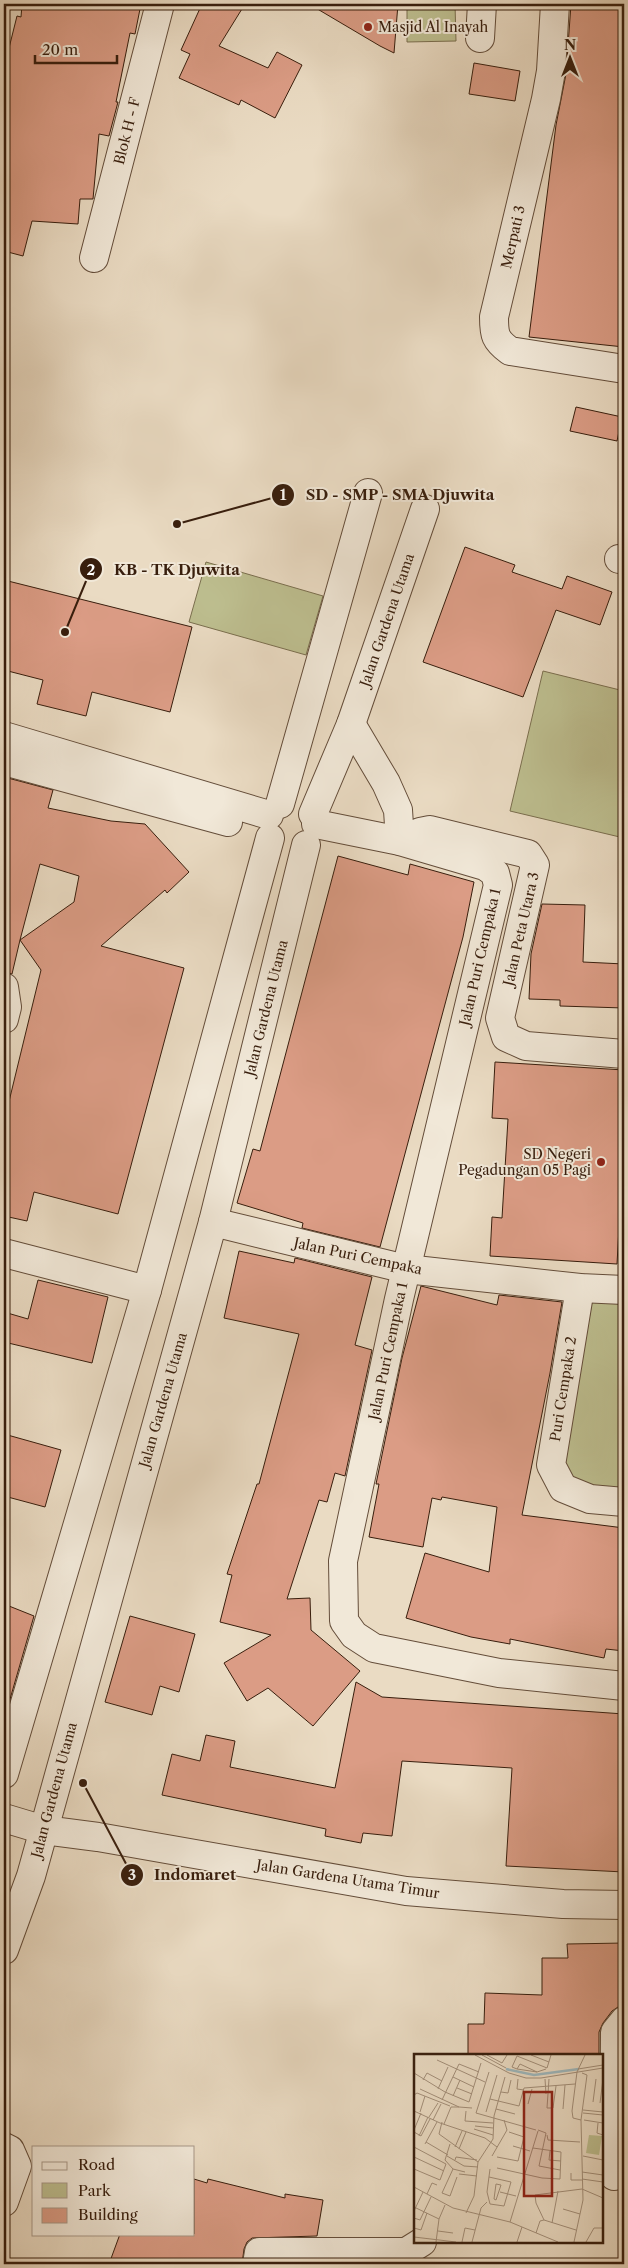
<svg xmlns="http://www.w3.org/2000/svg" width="628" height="2268" viewBox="0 0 628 2268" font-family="'Libre Caslon Text',serif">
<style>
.green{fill:#bdbe8f;stroke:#7a6e4e}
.building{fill:#db9c85;stroke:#381e0d;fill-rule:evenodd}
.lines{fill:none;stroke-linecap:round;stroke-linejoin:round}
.minor-casing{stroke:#644d3a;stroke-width:30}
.minor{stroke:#f1e8d8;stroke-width:28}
.poi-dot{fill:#8f2418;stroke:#f1e8d8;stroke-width:2}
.labels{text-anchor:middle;stroke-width:4;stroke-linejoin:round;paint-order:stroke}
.poi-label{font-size:14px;fill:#381e0d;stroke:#f1e8d8;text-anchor:start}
.street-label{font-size:14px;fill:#381e0d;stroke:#f1e8d8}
.inset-river{fill:none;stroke:#9db8be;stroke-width:2.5}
.inset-road{fill:none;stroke:#a38f7a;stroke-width:1}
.view{fill:#8f2418;fill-opacity:0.15;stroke:#8f2418;stroke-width:2.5}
.inset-edge{fill:none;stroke:#381e0d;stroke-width:2.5}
.leader{fill:none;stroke:#381e0d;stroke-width:2}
.callout-dot{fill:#381e0d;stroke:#f1e8d8;stroke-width:2}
.mark-label{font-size:15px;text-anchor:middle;font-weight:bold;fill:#fff}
.callout-label{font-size:15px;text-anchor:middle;font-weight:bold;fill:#381e0d;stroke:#f1e8d8;stroke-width:4;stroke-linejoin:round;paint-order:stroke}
</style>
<rect width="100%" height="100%" fill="#eadbc3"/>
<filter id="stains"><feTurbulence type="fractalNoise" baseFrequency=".004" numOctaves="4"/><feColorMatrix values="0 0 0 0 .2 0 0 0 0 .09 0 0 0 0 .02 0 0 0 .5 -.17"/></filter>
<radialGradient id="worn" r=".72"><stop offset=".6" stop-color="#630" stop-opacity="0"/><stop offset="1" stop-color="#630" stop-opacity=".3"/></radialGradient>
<g class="green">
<path d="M407,4H455L456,41L407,42Z"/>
<path d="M206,562L323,596L306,655L189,622Z"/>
<path d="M543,671L624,691V838L510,811Z"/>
<path d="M593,1296L624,1298V1491L568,1481L564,1466Z"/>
</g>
<g class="building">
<path d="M22,4H141L135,34L130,33L116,102H118L109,136L99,134L93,199H80L78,224L32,221L23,256L4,251V68L17,16L21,17Z"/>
<path d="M202,4H245L219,46L268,68L277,52L302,65L275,118L241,100L239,105L179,78L190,54L181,50Z"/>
<path d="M309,4H398L394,53L380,46Z"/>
<path d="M571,4H624V347L529,337L556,125L566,74Z"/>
<path d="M474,63L520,71L515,101L469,94Z"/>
<path d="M576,407L622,417L617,441L570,431Z"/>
<path d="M465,547L515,565L512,572L562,589L567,576L612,592L600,625L556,610L523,697L423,662Z"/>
<path d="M4,580L192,627L170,712L92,692L86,716L37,704L43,680L4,670Z"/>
<path d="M4,777L53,790L48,808L111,821L145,824L189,872L167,893L165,890L101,946L184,968L118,1214L34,1192L27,1221L4,1216V1122L41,970L20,940L12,974L4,972ZM40,864L79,876L74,902L20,940Z"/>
<path d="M338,856L408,875L410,864L474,882L463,937L380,1247L302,1228L303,1223L237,1203L253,1149L260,1151Z"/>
<path d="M542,904L585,905L583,962L624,964V1008L560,1006V1000L529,999L531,954Z"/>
<path d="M495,1062L624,1070V1136L617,1264L490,1256L492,1217L502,1218L508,1119L492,1118Z"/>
<path d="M239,1251L294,1263L295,1258L372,1277L355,1345L372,1350L345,1476L335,1473L327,1502L319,1500L287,1599L310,1598L311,1630L360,1671L313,1726L268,1688L247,1701L224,1663L271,1635L220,1622L232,1575L227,1574L257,1484H259L299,1334L224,1318Z"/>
<path d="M38,1280L108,1297L92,1363L4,1342V1312L28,1319Z"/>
<path d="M421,1286L497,1305L499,1295L562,1302L550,1373L522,1515L624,1528V1651L606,1649L604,1658L510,1639V1644L471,1637L406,1618L425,1553L489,1572L497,1507L442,1497L441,1500L432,1498L423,1547L369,1537L379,1484H376L402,1358Z"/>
<path d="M4,1434L61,1450L45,1507L4,1496Z"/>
<path d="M4,1604L34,1616L6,1713L4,1712Z"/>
<path d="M130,1616L195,1634L179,1692L160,1686L152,1715L105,1702Z"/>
<path d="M356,1682L382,1697L624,1714V1872L506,1866L512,1768L402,1761L392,1836L363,1833L361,1843L325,1836L326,1829L162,1795L172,1754L200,1761L206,1735L235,1741L230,1767L335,1788Z"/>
<path d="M624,1943V2006L618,2007L612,2011L603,2023L599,2032V2056H468V2024H484L485,1993L542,1995V1958H568L567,1944Z"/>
<path d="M194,2179L207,2183L208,2179L285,2198V2194L323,2200L317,2236L252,2238L247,2242L244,2249L242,2264H109L120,2234H194Z"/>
</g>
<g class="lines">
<g class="minor-casing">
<g id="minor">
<path d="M555,4L551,71L546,99L494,317C494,335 495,340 510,351L624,369"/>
<path d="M480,38L482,4"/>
<path d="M94,258L160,4"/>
<path d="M619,559H624"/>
<path d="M351,724L386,783L398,810L400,841L420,832L430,830L528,854L535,865L500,1018L506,1037L526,1046L624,1054"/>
<path d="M4,736L269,815"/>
<path d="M4,761L228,822"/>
<path d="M280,804L368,493"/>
<path d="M313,814L351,724L425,509"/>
<path d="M316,824L400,841L485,866L495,873L498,885L399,1299L343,1561L344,1621L354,1635L374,1648L499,1673L624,1686"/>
<path d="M4,987L7,1007L4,1019"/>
<path d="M213,1222L406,1269L580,1288L624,1290"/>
<path d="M4,1253L147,1290"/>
<path d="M580,1288L551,1465L563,1488L590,1499L624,1502"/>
<path d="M4,1774L147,1290L270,838"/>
<path d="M4,1818L44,1830L98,1837L406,1891L563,1904L624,1905"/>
<path d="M4,1950L31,1876L213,1222L306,845"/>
<path d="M4,2147L10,2150L17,2166L4,2202"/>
<path d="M614,2176L615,2032L624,2021"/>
<path d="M257,2264L259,2252H406L422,2242"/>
</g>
</g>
<use href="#minor" class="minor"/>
</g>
<g class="poi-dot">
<circle cx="368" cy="27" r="5"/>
<circle cx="601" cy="1162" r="5"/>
</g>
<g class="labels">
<g class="poi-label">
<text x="378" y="32">Masjid Al Inayah</text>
<text x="591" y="1159" text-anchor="end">SD Negeri<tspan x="591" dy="16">Pegadungan 05 Pagi</tspan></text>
</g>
<g class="street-label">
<text transform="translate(127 131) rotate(-76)" y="5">Blok H - F</text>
<text transform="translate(513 237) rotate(-77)" y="5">Merpati 3</text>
<text transform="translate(387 620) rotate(-71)" y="5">Jalan Gardena Utama</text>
<text transform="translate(521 929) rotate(-77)" y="5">Jalan Peta Utara 3</text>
<text transform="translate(480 957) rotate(-77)" y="5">Jalan Puri Cempaka 1</text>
<text transform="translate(266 1008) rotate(-76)" y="5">Jalan Gardena Utama</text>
<text transform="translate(358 1256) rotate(12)" y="5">Jalan Puri Cempaka</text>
<text transform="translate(388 1351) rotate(-78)" y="5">Jalan Puri Cempaka 1</text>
<text transform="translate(563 1389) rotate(-81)" y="5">Puri Cempaka 2</text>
<text transform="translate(163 1400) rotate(-74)" y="5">Jalan Gardena Utama</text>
<text transform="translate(54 1790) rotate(-75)" y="5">Jalan Gardena Utama</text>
<text transform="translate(348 1879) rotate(9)" y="5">Jalan Gardena Utama Timur</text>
</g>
</g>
<g transform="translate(414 2054)">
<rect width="189" height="189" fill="#eadbc3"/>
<path d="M175,81L188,82L185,101L172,99Z" fill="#bdbe8f"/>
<path class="inset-river" d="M92,15L120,21L165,15"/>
<path class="inset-road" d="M61,1L95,19L112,24H127L189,14M68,1L92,14M73,1L88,9L93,1M117,1L135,8M23,6L71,28M103,15L98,13L103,2L133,14L137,1M164,15L189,11M75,18L62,59L122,76M123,18L103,15L106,10L123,18L132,15M0,19L31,38L55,48M39,23L60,33M104,25L103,35L110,36M131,25L132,40M135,25L133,54H139L142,32M9,26L13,19L28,27M43,34L58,40M6,35L45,53L58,54M24,35L34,13M87,38L94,39L97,26M0,41L3,39L36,52M39,42L46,26M76,45L105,52L110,34L161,30M28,46L45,10L65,18M55,48L67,9M179,48L182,25M186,49L189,25M114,50L118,35M82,55L101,60M149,55L151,31M169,56L189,58M0,57L26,69L71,84L83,93M52,57L51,67L79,69M6,58L11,42M72,58L83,21M169,59L189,61M15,63L24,49M19,66L27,50M167,66L173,21L168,19M167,66L159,64L158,57L163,18L171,1M170,66L189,69M28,68L25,80L64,108L60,142L52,159M184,69L183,79L189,81M30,70L37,53H45M61,72L79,74M60,75L79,81M0,76L7,59M124,76L132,79L125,112L146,116M0,78L7,82L16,65M133,81L134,86L166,88M5,82L14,63M12,88L34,101M11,90L23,68M36,90L31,106L39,115L51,118M99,92L116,97M0,93L32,110L26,126L0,115M41,93L48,77M45,95L52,78M136,97L135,106L147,107M33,102L50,112L64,113M78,102L93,76L90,66M169,102L189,106M0,103L30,117M83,103L104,107L110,83L95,78M41,106L42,103L63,106M64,108L79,85L80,62L91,23M83,114L128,124L146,125L147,98L119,94M39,115L28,139L36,142L43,123M168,118L189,121M157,119V126H168M45,120L63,122M75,123L97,128L90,152L76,150L73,138L76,115M168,125L189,128M82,130L87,131L82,146L80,145ZM0,133L39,154L96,168L144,188M86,138L102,142M13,140L18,129L23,131M0,153L25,165M149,155L166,160M0,157L9,138M0,164L6,166L17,143M96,168L124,77M138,169L144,137M0,174L7,176L13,159M162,176L130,166L122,149L121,141L168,135L189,144M24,177L39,179M122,179L126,167L130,166M0,183L42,188M22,188L25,165L31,151M48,188L51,174L61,176M58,188L67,154L73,148M103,188L108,173M160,188L169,146L167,66M172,188L180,174H189"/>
<path class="view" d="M110,38H138V142H110Z"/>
<rect width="189" height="189" class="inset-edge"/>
</g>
<path class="leader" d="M177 524L283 495M65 632L91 569M83 1783L132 1875"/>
<g class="callout-dot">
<circle cx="177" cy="524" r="5"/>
<circle cx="65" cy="632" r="5"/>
<circle cx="83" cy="1783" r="5"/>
<circle cx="283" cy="495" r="12"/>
<circle cx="91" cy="569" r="12"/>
<circle cx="132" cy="1875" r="12"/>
</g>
<g class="mark-label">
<text x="283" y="500">1</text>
<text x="91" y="575">2</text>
<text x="132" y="1880">3</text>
</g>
<g class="callout-label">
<text x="400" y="500">SD - SMP - SMA Djuwita</text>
<text x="177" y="575">KB - TK Djuwita</text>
<text x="195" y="1880">Indomaret</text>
</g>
<rect width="628" height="2268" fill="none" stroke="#eadbc3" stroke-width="20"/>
<rect x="5" y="5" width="618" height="2258" fill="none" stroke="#381e0d" stroke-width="2.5"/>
<rect x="10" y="10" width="608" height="2248" fill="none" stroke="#381e0d"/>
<rect x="32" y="2146" width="162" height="90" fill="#f1e8d8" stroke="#a79787"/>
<rect x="42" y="2162" width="25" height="8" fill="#f1e8d8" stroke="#a79787"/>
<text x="78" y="2170" font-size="15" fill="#381e0d">Road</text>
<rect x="42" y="2183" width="25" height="15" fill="#bdbe8f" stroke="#a79787"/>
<text x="78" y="2196" font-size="15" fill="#381e0d">Park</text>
<rect x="42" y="2208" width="25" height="15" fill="#db9c85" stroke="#a79787"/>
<text x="78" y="2220" font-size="15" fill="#381e0d">Building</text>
<g transform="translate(570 58)" stroke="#f1e8d8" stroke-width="4" paint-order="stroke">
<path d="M0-4L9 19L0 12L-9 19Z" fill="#381e0d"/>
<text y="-8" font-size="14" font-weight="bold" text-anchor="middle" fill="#381e0d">N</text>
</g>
<path d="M35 55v8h82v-8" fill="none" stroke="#381e0d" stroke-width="2.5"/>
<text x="42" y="55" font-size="15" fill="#381e0d" stroke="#f1e8d8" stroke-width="4" paint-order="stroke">20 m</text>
<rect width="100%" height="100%" filter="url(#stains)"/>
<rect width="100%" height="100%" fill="url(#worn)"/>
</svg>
